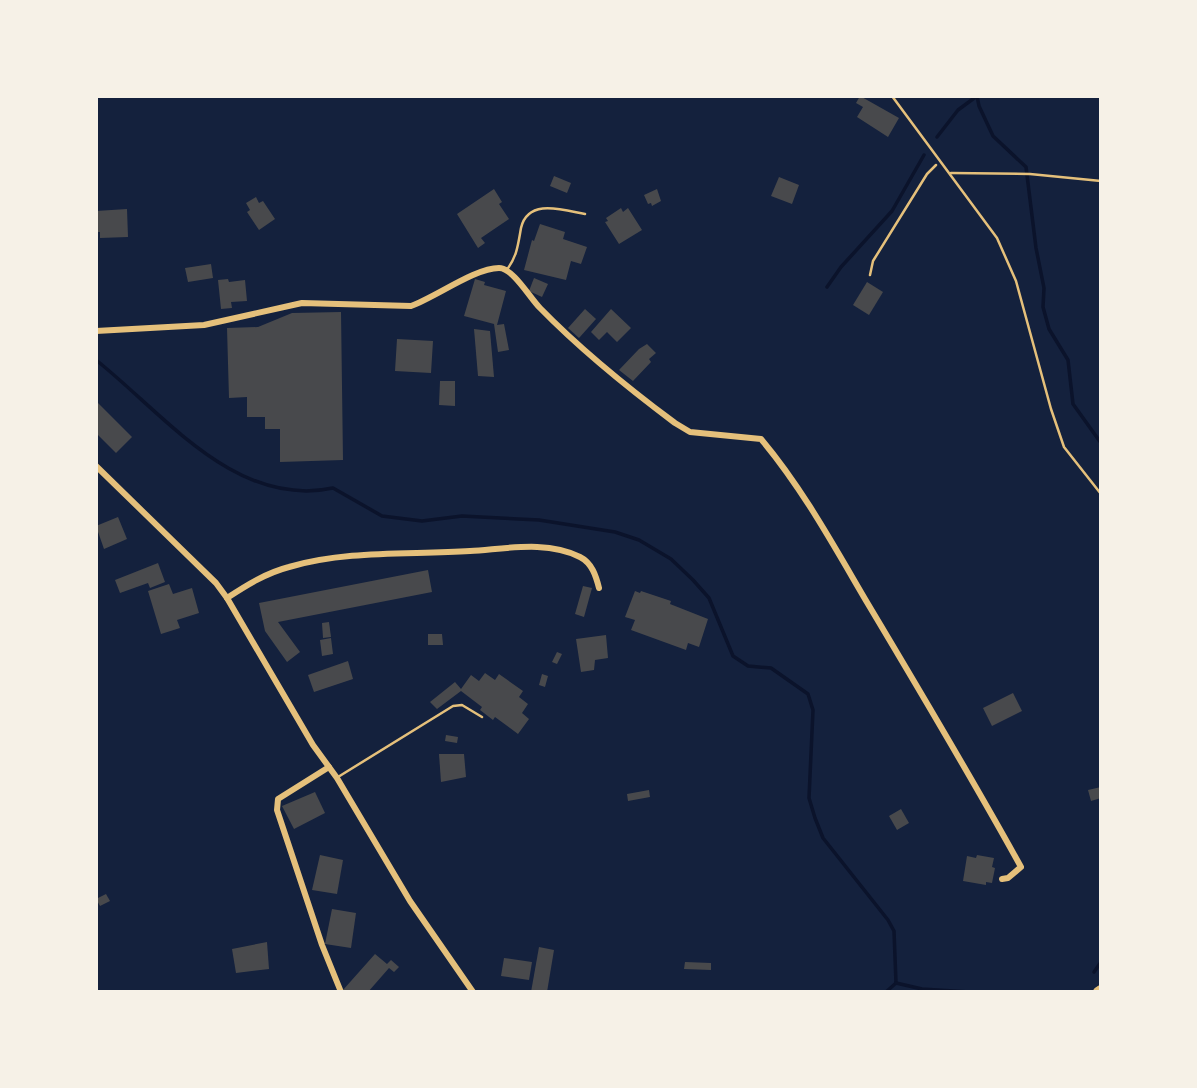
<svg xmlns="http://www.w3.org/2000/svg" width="1197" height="1088" viewBox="0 0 1197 1088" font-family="Cabin,sans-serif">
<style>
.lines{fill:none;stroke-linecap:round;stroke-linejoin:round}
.stream{stroke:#0b132b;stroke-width:3.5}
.building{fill:#48494c}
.path{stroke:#e5c07b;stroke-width:2.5}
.service{stroke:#e5c07b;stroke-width:2.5}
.minor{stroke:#e5c07b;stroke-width:6}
.motorway{stroke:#e5c07b;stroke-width:10}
</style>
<rect width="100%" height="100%" fill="#14213d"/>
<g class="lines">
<g class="stream">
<path d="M977,96L979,106L993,136L1026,167L1036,248L1044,288L1043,307L1049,329L1068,360L1073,404L1101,443"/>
<path d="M937,137L958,110L977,96"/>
<path d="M827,287L841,267L892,211L924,155"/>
<path d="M96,360C163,413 236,509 333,488L382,516L422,521L462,516L539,520L615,532L639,540L671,559L693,580L709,598L733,656L748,666L771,668L808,694L813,710L809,798L815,818L823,838L888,920L894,931L896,983L886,992"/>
<path d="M1094,972L1101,962"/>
<path d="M896,983L922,989L969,992"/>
</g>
</g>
<g class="building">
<path d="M860,96L899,118L888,137L857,117L863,107L856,103Z"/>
<path d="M554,176L571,183L567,193L550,186Z"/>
<path d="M779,177L799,185L792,204L771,196Z"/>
<path d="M494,189L502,202L499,204L509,219L481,238L485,243L478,248L457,214Z"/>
<path d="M657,189L661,201L652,206L651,203L648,204L644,195Z"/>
<path d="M256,197L259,203L263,201L275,219L259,230L247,212L250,210L246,203Z"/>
<path d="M621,208L623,212L628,208L642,230L619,244L605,222L608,221L606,218Z"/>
<path d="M127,209L128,237L100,238V232H96V211Z"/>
<path d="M540,224L565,232L563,239L587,247L581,264L571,261L566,280L524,270L532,240L534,241Z"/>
<path d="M211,264L213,278L188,282L185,268Z"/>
<path d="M534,278L548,284L542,297L529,291Z"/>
<path d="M228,279L229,282L245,280L247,301L231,302L232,308L221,309L218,280Z"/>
<path d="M475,279L485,282L484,285L506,291L497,325L504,324L509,350L498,352L494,324L464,316Z"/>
<path d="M867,282L883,292L869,315L853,305Z"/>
<path d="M585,309L596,319L579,338L568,328Z"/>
<path d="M611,309L631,328L617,342L607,332L599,340L591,332Z"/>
<path d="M341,312L343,460L280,462V429H265V417H247V397L229,398L227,328L258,327L292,313Z"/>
<path d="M474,329L490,331L494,377L478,376Z"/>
<path d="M397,339L433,341L431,373L395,371Z"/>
<path d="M647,344L656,353L649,359L651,362L633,381L619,370L639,349Z"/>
<path d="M440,381H455V406L439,405Z"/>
<path d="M96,401L132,437L116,453L96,433Z"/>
<path d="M118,517L127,539L104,549L96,526Z"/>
<path d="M158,563L165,582L150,588L148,583L120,593L115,580Z"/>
<path d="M428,570L432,592L278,622L300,652L287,662L265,631L259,603Z"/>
<path d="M169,584L173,594L192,588L199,613L177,620L180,628L161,634L148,591Z"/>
<path d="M583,586L592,588L584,617L575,614Z"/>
<path d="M635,591L640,593L641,591L671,601L670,604L708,619L699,647L688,643L686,650L631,630L635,620L625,617Z"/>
<path d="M329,622L331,637L323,638L322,623Z"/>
<path d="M428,634H442L443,645H428Z"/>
<path d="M606,635L608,658L595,660L594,670L581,672L576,639Z"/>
<path d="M331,638L333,654L322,656L320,640Z"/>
<path d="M557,652L562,654L557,664L552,662Z"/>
<path d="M348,661L353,679L314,692L308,675Z"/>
<path d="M485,673L495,680L499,674L523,691L519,697L528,704L522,713L529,719L518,734L495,717L493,720L480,710L482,707L461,691L437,709L430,702L455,682L461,689L471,675L479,681Z"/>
<path d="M542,674L548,676L545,687L539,685Z"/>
<path d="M1013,693L1022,711L992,726L983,708Z"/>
<path d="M446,735L458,737L457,743L445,741Z"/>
<path d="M439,754H464L466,777L441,782Z"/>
<path d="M1101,787V798L1091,801L1088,790Z"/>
<path d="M649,790L650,797L628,801L627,794Z"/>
<path d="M315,792L325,813L294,829L282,806Z"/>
<path d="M901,809L909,823L897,830L889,816Z"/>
<path d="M320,855L343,860L337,894L312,890Z"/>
<path d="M977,855L994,858L992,867L995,868L992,883L986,882V885L963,881L967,856L976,858Z"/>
<path d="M106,894L110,901L100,906L96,899Z"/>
<path d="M332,909L356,913L351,948L325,944Z"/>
<path d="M267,942L269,969L236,973L232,949Z"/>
<path d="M539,947L554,950L547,992H531Z"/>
<path d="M375,954L387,964L391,960L399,967L394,972L389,968L368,992H345L343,990Z"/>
<path d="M504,958L532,962L529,980L501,976Z"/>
<path d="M685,962L711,963V970L684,969Z"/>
</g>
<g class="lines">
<path class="path" d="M870,275L873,261L927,174L936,165"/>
<g class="service">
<path d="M892,96L997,238L1016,281L1051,409L1064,447L1101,494"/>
<path d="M951,173L1030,174L1101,181"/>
<path d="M506,271C517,257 518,245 521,228C528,198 563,210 585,214"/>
<path d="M338,777L453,706L462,705L482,717"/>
</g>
<g class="minor">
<path d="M96,331L204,325L302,303L411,306C436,297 475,268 499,268C513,268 530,298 540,308C581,350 628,388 675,423L690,432L761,439C803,489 835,548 868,604C920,691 972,778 1021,867L1008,878L1002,879"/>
<path d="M96,466L216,583L227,598L313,745L337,778L410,901L473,992"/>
<path d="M227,598C247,585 266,573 289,567C347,550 409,555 470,551C505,549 547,540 580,557C592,563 596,576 599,588"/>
<path d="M329,767L278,799L277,810L322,945L341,992"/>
</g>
<path class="motorway" d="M1098,992L1101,990"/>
</g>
<rect width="1197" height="1088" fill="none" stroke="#f6f1e7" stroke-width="196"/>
</svg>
